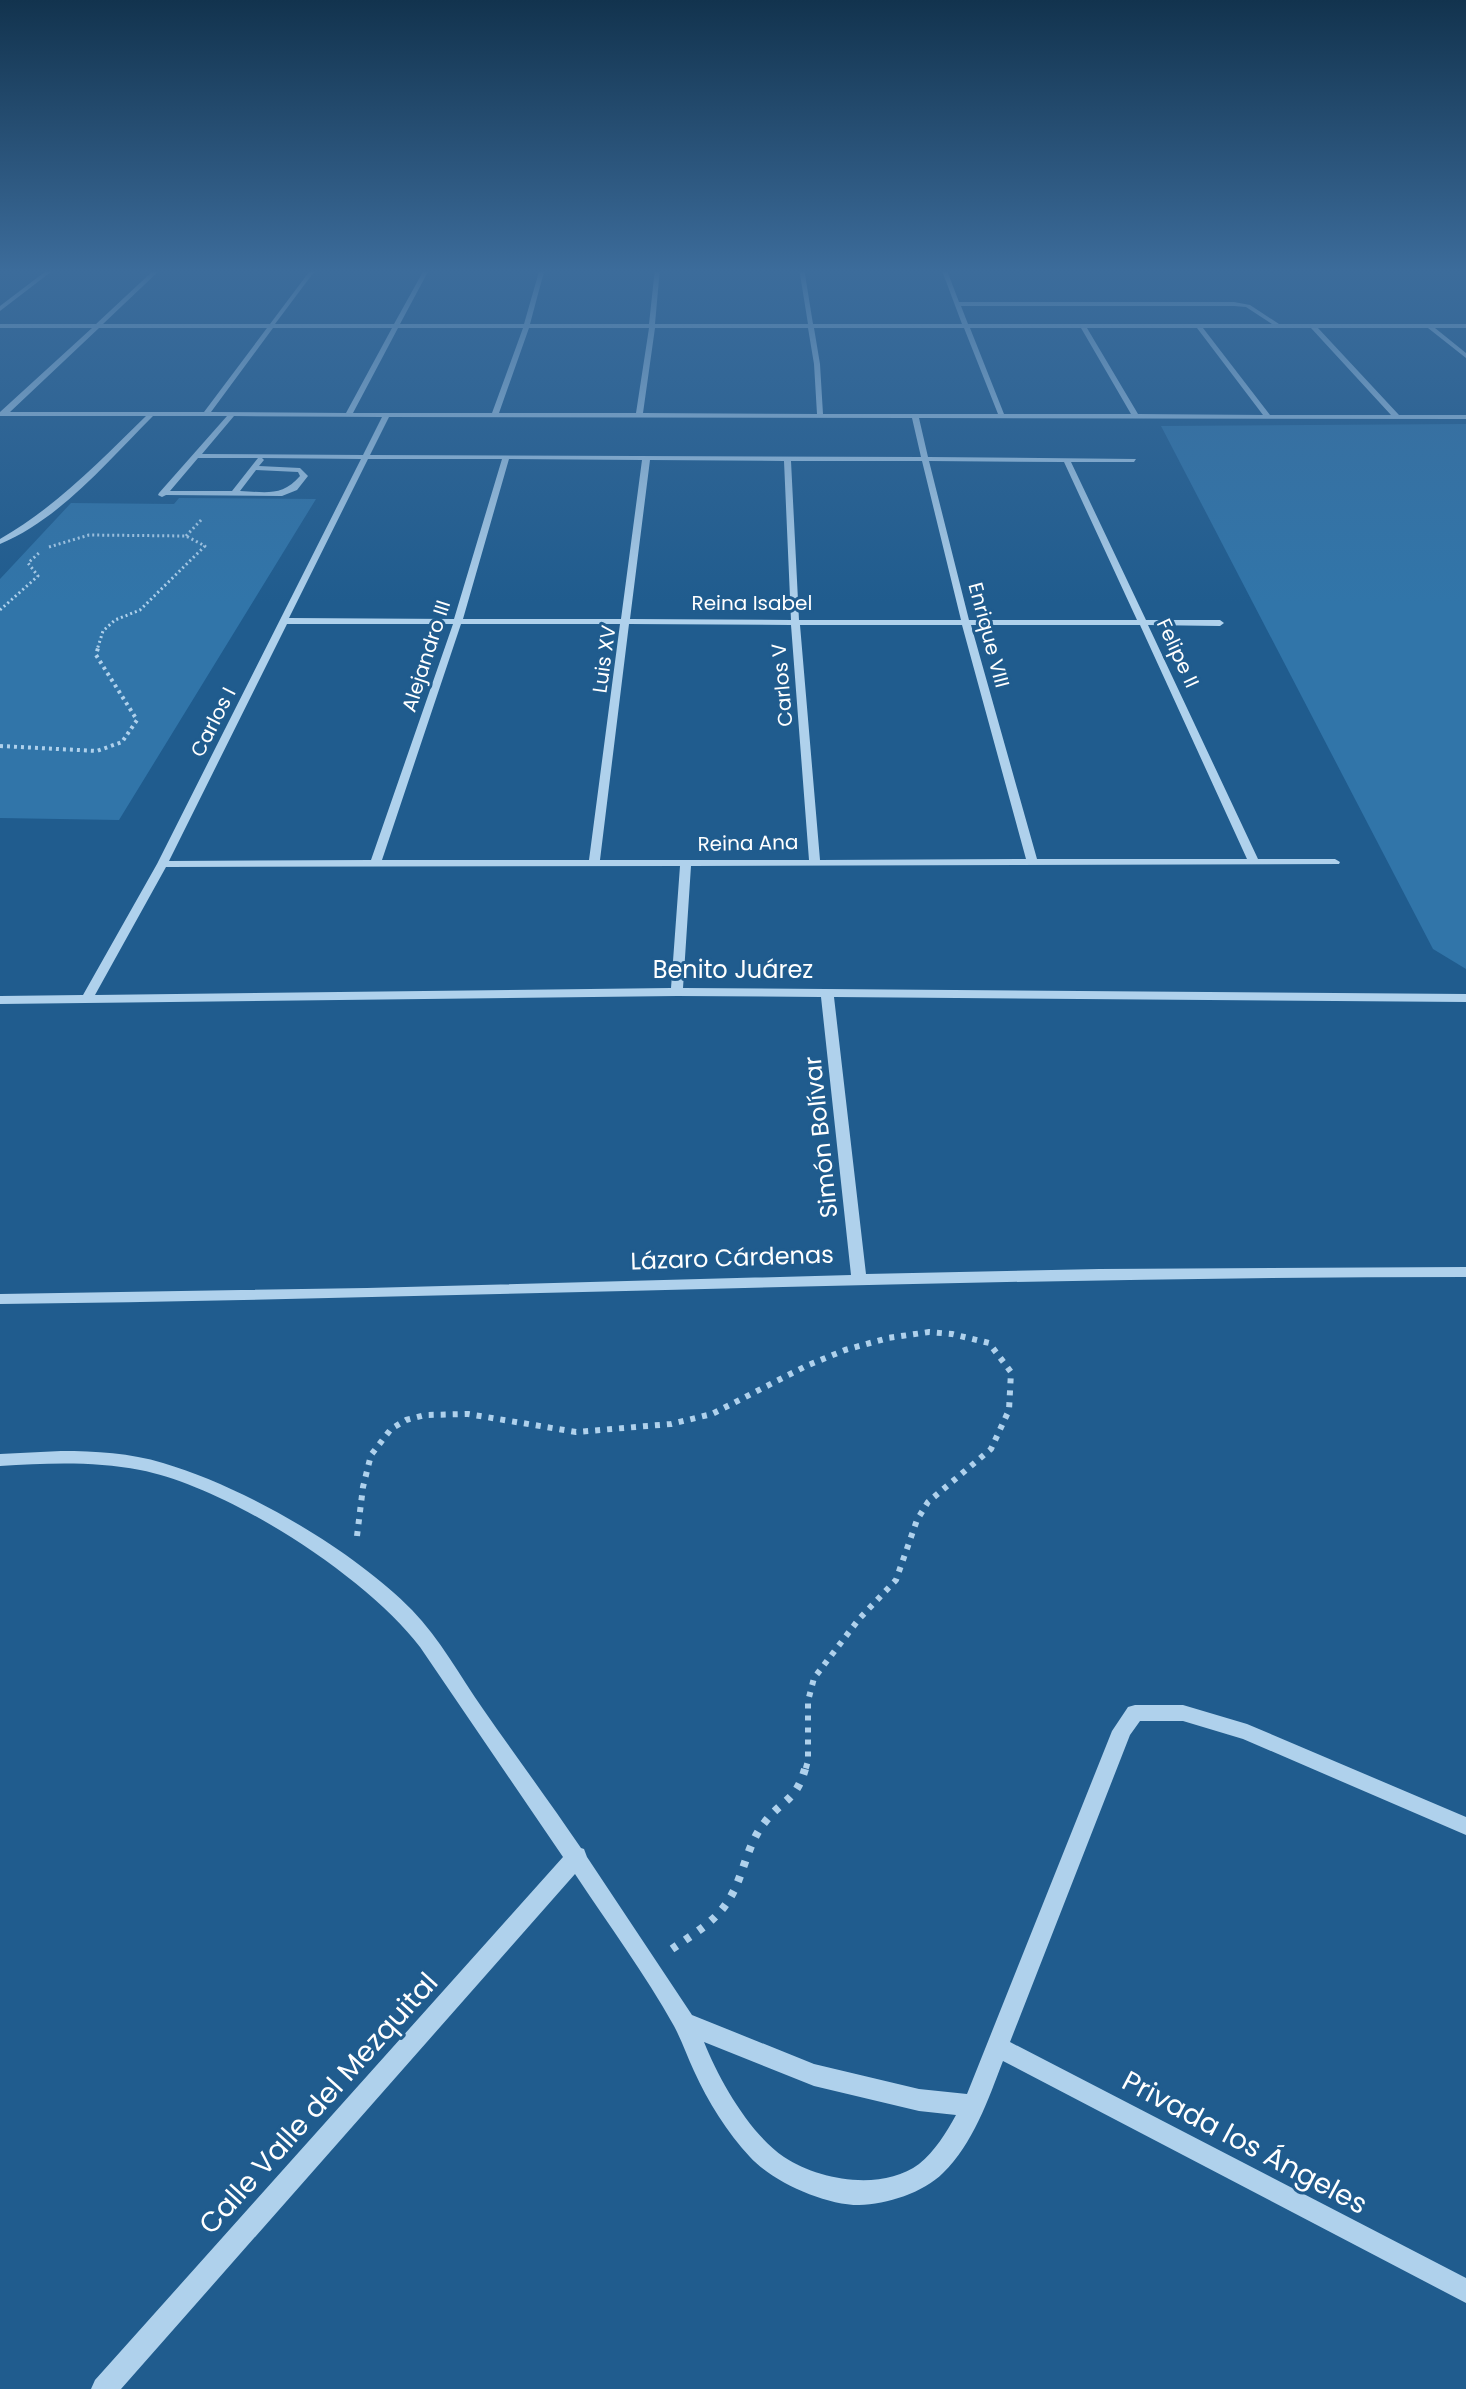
<svg xmlns="http://www.w3.org/2000/svg" width="1466" height="2389" viewBox="0 0 1466 2389" font-family="Poppins,sans-serif">
<style>
.green{fill:#3175a9}
.lines{fill:none;stroke-linecap:round;stroke-linejoin:round}
.path-far3{stroke:#afd1ec;stroke-width:3;stroke-dasharray:2 3;stroke-linecap:butt}
.path-far2{stroke:#afd1ec;stroke-width:4;stroke-dasharray:3 4;stroke-linecap:butt}
.path-far1{stroke:#afd1ec;stroke-width:6;stroke-dasharray:5 7;stroke-linecap:butt}
.path{stroke:#afd1ec;stroke-width:8;stroke-dasharray:6 10;stroke-linecap:butt}
.minor{fill:#afd1ec;fill-rule:evenodd}
.labels{text-anchor:middle;stroke-width:6;stroke-linejoin:round;paint-order:stroke}
.far-street-label{font-size:20px;fill:#fff;stroke:#205c8e}
.street-label{font-size:24px;fill:#fff;stroke:#205c8e}
.near-street-label{font-size:28px;fill:#fff;stroke:#205c8e}
</style>
<rect width="100%" height="100%" fill="#205c8e"/>
<g class="green">
<path d="M1466,424V969L1433,949L1161,426Z"/>
<path d="M179,498L316,499L119,820L0,818V579L71,503L174,504Z"/>
</g>
<g class="lines">
<g class="path-far3">
<path d="M186,536L202,519"/>
<path d="M49,547L89,535L186,536L205,546L140,610L115,620L103,631L97,650"/>
<path d="M0,610L38,576L28,563L40,552"/>
</g>
<path class="path-far2" d="M0,746L97,751L122,742L137,720L96,655L98,648"/>
<path class="path-far1" d="M357,1536L363,1487L371,1455L391,1429L406,1420L425,1415L468,1414L576,1432L671,1424L712,1414L806,1366L845,1350L888,1338L929,1332L952,1334L989,1343L1011,1372L1009,1410L991,1449L928,1502L917,1520L896,1580L859,1619L814,1678L808,1701V1761L805,1771"/>
<path class="path" d="M672,1949C692,1935 715,1922 728,1901C744,1877 746,1845 765,1822C783,1799 796,1801 805,1769"/>
<g class="minor">
<path d="M50,268H56L0,311V306Z"/>
<path d="M156,268H162L103,324H270L312,268H317L275,324H394L425,268H430L400,324H524L540,268H545L530,324H649L655,268H660L655,324H808L799,268H804L813,324H962L941,268H946L959,302H1234L1250,305L1279,324H1466V328H1435L1466,353V358L1428,328H1318L1399,415H1466V419L919,418L928,457L1136,459L1134,462H1071L1146,620H1220L1224,623L1220,626L1148,625L1258,859H1335L1340,862L1339,864L691,866L683,988L1466,994V1002L834,997L866,1274L1099,1269L1466,1267V1277C977,1277 489,1298 0,1304V1294L367,1288L851,1275L821,997L677,996L0,1004V996L83,995L157,864L361,459L262,458L264,460L259,466L300,468L308,476L297,490L282,496L166,495L162,497L158,495L159,493L227,416H153C108,461 60,519 0,544V539C56,507 100,461 146,416H0V412L92,328H0V324H96ZM961,306H1234L1246,307L1272,324H968ZM99,328H267L204,412H10ZM273,328H392L346,413L211,412ZM398,328H523L492,413H353ZM529,328H649L636,413H499ZM655,328H808L814,364L817,414L643,413ZM814,328H964L998,414H823L820,364ZM970,328H1081L1131,414H1004ZM1087,328H1197L1263,415L1138,414ZM1203,328H1311L1391,415H1270ZM234,416L382,417L363,455L202,454ZM389,417L912,418L921,457L370,455ZM198,458H258L232,491H170ZM368,459H502L454,619L289,618ZM509,459L642,460L621,619H463ZM650,460L784,461L791,620L630,619ZM791,461H922L961,620H799ZM929,461L1064,462L1137,620H969ZM256,470L298,472L300,476C282,497 265,492 240,491ZM287,624H453L371,860L169,861ZM461,624H620L589,860H382ZM629,624L791,625L809,860H600ZM800,625H962L1026,859L820,860ZM971,625H1140L1247,859H1037ZM680,866L671,988L95,995L166,867Z"/>
<path d="M61,1451C96,1451 130,1453 163,1463C245,1487 353,1550 412,1610C440,1639 460,1676 483,1709C515,1755 549,1801 581,1848L584,1849L587,1857L692,2015L814,2064L919,2089L967,2094L1112,1731L1128,1707L1135,1705H1183L1247,1724L1466,1817V1835L1243,1739L1183,1721H1140L1130,1735L1010,2042L1466,2278V2303L1003,2061C988,2100 973,2144 943,2173C923,2193 887,2204 859,2205C825,2205 773,2182 750,2157C727,2132 708,2102 694,2071C687,2056 682,2041 674,2026C645,1974 608,1924 575,1874L121,2389H91L95,2380L563,1857L420,1647C366,1576 228,1487 140,1470C94,1461 47,1463 0,1466V1454ZM704,2042L814,2086L919,2111L956,2115C946,2133 935,2151 919,2164C883,2191 820,2181 784,2157C750,2134 719,2080 704,2042Z"/>
</g>
</g>
<linearGradient id="sky" x2="0" y2="1"><stop stop-color="#12334e"/><stop offset="0.45" stop-color="#3c6c9b"/><stop offset="1" stop-color="#3c6c9b" stop-opacity="0"/></linearGradient>
<rect width="1466" height="602" fill="url(#sky)"/>
<g class="labels">
<g class="far-street-label">
<text x="752" y="610">Reina Isabel</text>
<text transform="translate(989 635) rotate(75)" y="7">Enrique VIII</text>
<text transform="translate(1178 653) rotate(65)" y="7">Felipe II</text>
<text transform="translate(426 656) rotate(-72)" y="7">Alejandro III</text>
<text transform="translate(604 659) rotate(-82)" y="7">Luis XV</text>
<text transform="translate(782 685) rotate(-95)" y="7">Carlos V</text>
<text transform="translate(213 722) rotate(-63)" y="7">Carlos I</text>
<text transform="translate(748 843) rotate(-1)" y="7">Reina Ana</text>
</g>
<g class="street-label">
<text x="733" y="978">Benito Juárez</text>
<text transform="translate(821 1137) rotate(-96)" y="8">Simón Bolívar</text>
<text transform="translate(732 1258) rotate(-2)" y="8">Lázaro Cárdenas</text>
</g>
<g class="near-street-label">
<text transform="translate(318 2103) rotate(-48)" y="10">Calle Valle del Mezquital</text>
<text transform="translate(1245 2142) rotate(28)" y="10">Privada los Ángeles</text>
</g>
</g>
</svg>
